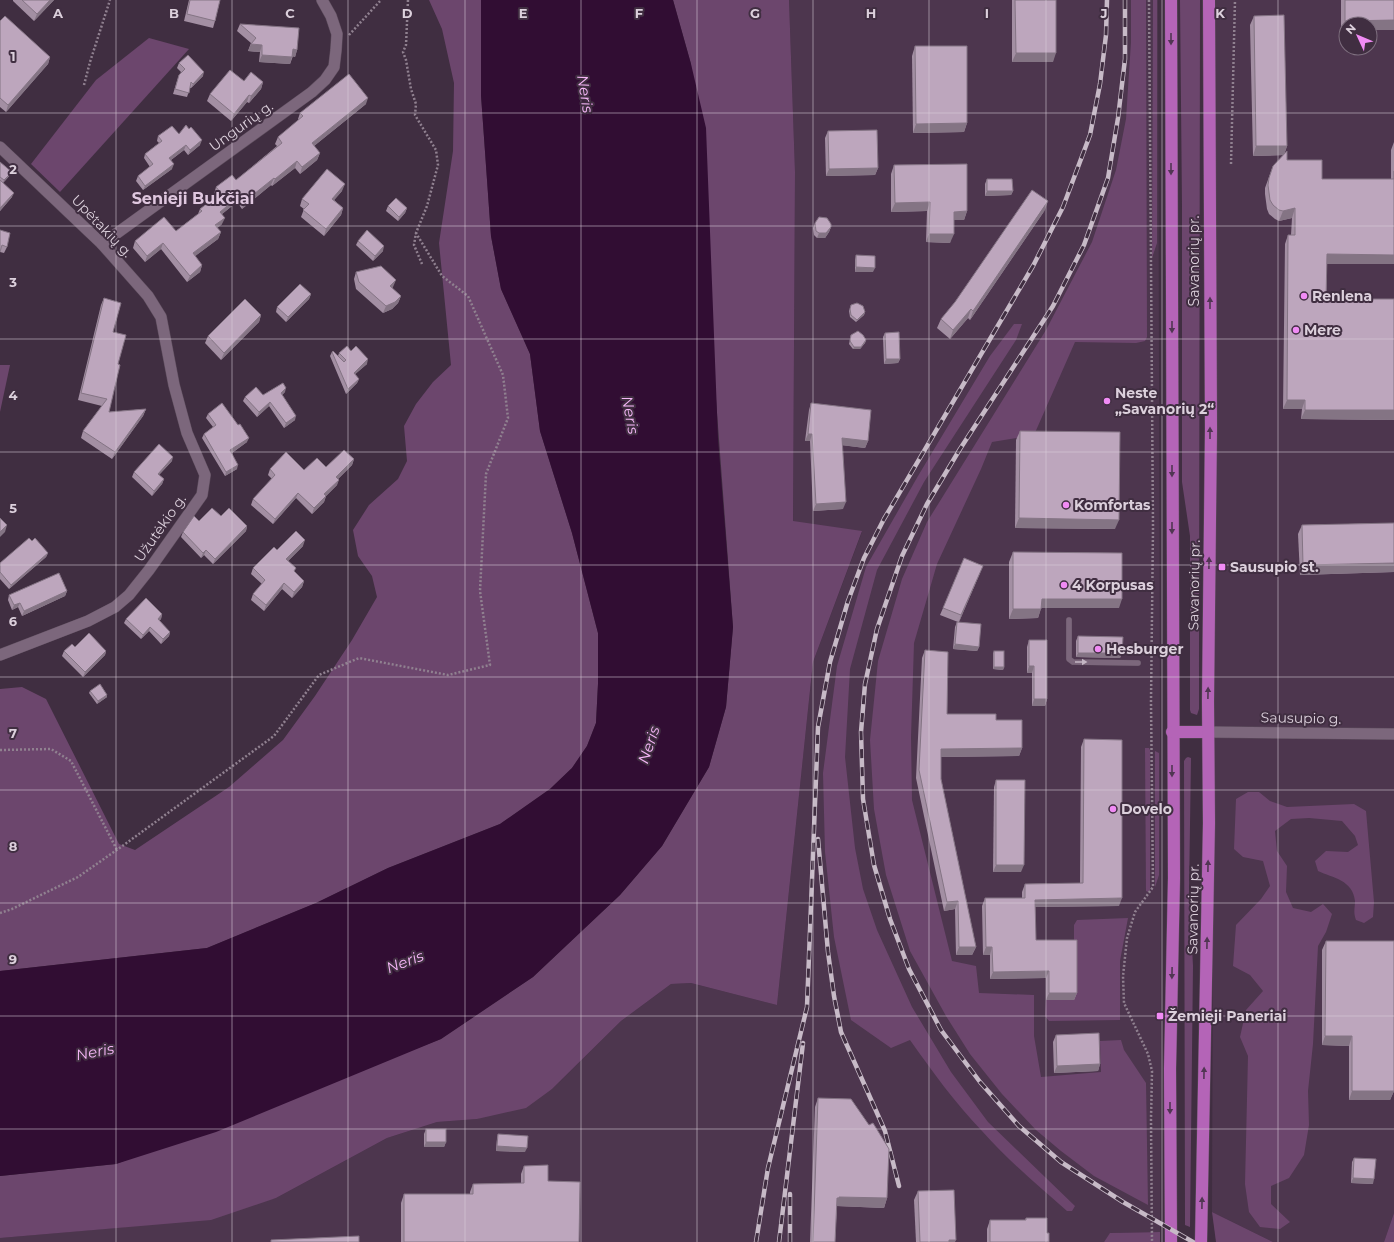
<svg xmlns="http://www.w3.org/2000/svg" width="1394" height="1242" viewBox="0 0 1394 1242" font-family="Montserrat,sans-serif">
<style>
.built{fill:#4d364e;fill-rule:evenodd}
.green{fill:#6c466d}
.water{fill:#310d33}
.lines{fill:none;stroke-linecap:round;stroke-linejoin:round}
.service-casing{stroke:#5d4d5d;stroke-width:6}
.minor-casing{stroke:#5d4d5d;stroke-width:12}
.trunk-casing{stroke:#5d4d5d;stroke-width:13}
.path{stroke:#908190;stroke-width:2.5;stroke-dasharray:2 2;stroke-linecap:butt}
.service{stroke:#7c677c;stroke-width:5.5}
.minor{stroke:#7c677c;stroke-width:11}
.trunk{stroke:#b464b7;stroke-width:12}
.rail-casing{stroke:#c7bac7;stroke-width:4.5}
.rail{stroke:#402e41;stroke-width:3;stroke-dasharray:9;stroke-linecap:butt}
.wall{fill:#a38fa3}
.shaded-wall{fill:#847484}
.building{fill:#bda6bd;stroke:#847484}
.oneway{fill:#513653}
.oneway2{fill:#c4b6c4}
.grid{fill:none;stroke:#dcd0dc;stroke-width:1;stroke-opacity:0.55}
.poi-dot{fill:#f18bf5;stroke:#402e41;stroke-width:1.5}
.labels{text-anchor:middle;stroke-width:4;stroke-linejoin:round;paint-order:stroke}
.street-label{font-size:14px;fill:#dcd0dc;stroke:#402e41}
.poi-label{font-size:14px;font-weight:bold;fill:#dcd0dc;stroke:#402e41;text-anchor:start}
.water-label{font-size:15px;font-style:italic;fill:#f5b6f7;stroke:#402e41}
.quarter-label{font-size:16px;font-weight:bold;fill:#dfc7df;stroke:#402e41}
.grid-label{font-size:13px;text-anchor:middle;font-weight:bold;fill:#dcd0dc;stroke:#402e41;stroke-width:4;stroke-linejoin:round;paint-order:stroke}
</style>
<rect width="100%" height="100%" fill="#402e41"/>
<g class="built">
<path d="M789,0H1158L1161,1085L1160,1232L1111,1233L1104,1242H0V1238L125,1227L276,1198L387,1138L437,1122L477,1119L552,1089L621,1021L671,984L691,983L777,1005L813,662L862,532L793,522L795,172Z"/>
<path d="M1216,0H1394V1213L1384,1242H1273L1212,1212ZM1346,24H1370V48H1346Z"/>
</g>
<g class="green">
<path d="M429,0H481V95L491,236L501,289L530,354L540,431L572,533L598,633V684L596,723L587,746L572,768L550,789L500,824L388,868L316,903L207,948L0,971V689L22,687L46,699L119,844L135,850L229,787L283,740L315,696L352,640L377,597L372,576L358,556L353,530L369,505L398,479L407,461L404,426L416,404L433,382L451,365L439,243L453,151L454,83L442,29Z"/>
<path d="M673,0H789L795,172L793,521L862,531L813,662L777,1005L691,983L671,984L621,1021L552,1089L526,1108L477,1119L437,1122L387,1138L276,1198L211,1220L0,1238V1176L116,1164L441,1039L533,977L620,895L662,846L709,767L726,707L733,627L691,64Z"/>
<path d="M1131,0H1146L1147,337L1145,341L1136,343L1075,342L1034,435L992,442L981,469L937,564L914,643L911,737L912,800L952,961L976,966L979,993L1034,995V1036L1041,1077L1101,1072L1100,1041L1121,1040L1124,1050L1146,1083L1148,1205L1094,1176L1061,1151L1036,1130L1002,1094L970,1054L946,1016L910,951L886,875L874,809L870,740L878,661L902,579L927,522L1046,330L1092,242L1116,170L1126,119L1131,42Z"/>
<path d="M1153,0H1157V243L1152,258Z"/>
<path d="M1180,0H1200L1199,667V709L1197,715L1191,713L1190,710V536L1182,482V207Z"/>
<path d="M149,38L189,49L60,192L31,164L96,80Z"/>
<path d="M1014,324H1022L1016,340L924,482L877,570L850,669L845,757L855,848L863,889L877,930L912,1007L951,1072L988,1122L1075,1206L1072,1211H1067C1037,1185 1008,1160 982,1131C955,1103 932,1071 910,1040L891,1048L851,1020L834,937L825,852L823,773L837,666L866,567L918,476L990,356Z"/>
<path d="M0,365H10L0,412Z"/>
<path d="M1145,748H1149L1150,750V890L1148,892L1146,891Z"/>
<path d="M1155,751L1159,753V875L1155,887Z"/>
<path d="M1188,757L1191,758L1189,892L1193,966L1190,1227L1185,1225L1184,761L1186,758Z"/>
<path d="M1248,792H1259L1270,801L1287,807L1354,804L1366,811L1374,902L1373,917L1364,923L1356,920C1353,912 1355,908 1355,901C1353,880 1333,878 1318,871L1315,861L1326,851L1348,852L1358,845L1355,836L1342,821L1309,818L1291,819L1275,831L1277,851L1287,866L1286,892L1293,908L1311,912L1323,904L1332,914L1326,932L1318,946L1313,1044L1308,1091L1309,1125L1304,1155L1289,1178L1271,1186V1204L1290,1222L1280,1229L1260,1227L1249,1212L1245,1184L1248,1056L1240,1037L1246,1010L1263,991L1250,975L1233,966L1236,925L1261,899L1270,886L1263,861L1243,857L1234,849L1236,799Z"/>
<path d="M1128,918L1120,961V1020L1049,1021L1045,1016L1046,1000H1074V925L1077,920Z"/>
<path d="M1212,1212L1273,1242H1216Z"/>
<path d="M1394,1213V1242H1384Z"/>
<path d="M1160,1232V1242H1104L1110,1233Z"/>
</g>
<path class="water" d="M481,0H673L691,64L706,128L718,439L733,627L726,707L709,767L662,846L620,895L533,977L441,1039L216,1132L116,1164L0,1176V971L207,948L316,903L388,868L500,824L550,789L572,768L587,746L596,723L598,684V633L572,533L540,431L530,354L501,289L491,236L481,95Z"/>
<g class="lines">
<g class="service-casing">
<path id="service" d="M1069,620V659L1073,662L1138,663"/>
</g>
<g class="minor-casing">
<g id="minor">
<path d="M0,147L102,244L148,296L161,317L174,385L187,433L205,475L202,495L149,570L129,595L115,607L88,621L0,655"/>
<path d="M102,244L312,92L325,80L334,67L336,50L337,34L331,16L322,0"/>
<path d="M1208,732L1394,734"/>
</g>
</g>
<g class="trunk-casing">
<g id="trunk">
<path d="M1171,0L1174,878L1170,1069L1171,1242"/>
<path d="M1172,732H1208"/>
<path d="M1201,1242L1209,823L1208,702L1211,429L1209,0"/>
</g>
</g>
<g class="path">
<path d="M408,0L406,45L403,52L406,60L411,89L416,104L415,115L436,150L438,165L427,206L416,233L414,245L422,264"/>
<path d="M1149,0L1153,528L1151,702L1153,887L1135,912L1127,938L1123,976L1124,1003L1148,1054L1152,1071L1151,1119L1152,1242"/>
<path d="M349,35L381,0"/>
<path d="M84,85L90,62L110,0"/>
<path d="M1231,164L1235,0"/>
<path d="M0,750L51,749L71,761L117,850"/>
<path d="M0,913L12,909L78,877L121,847L274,736L319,675L359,658L448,675L490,665L480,591L486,474L508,418L503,375L468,296L442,276L416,233"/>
</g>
<use href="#service" class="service"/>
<use href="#minor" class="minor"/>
<use href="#trunk" class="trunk"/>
<g class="rail-casing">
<g id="rail">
<path d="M1125,0V59L1118,118L1108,178L1084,245L1053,306L960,449L927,504L902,556L877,629L865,684L861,732L863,799L874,865L890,919L909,969L941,1030L980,1082L1019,1126L1061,1162L1123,1202L1193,1242"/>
<path d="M818,839L828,952L834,996L841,1032L885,1131L899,1186"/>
<path d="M756,1242L768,1168L807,1007L818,727L830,662L848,601L864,558L884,519L1033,266L1063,207L1090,135L1100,84L1106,35L1107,0"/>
<path d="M779,1242L803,1043"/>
<path d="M790,1242V1194"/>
</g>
</g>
<use href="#rail" class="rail"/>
</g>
<g class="wall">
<path d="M13,0H54L34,21L13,1Z"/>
<path d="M189,0H220L215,21L213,28L184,21Z"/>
<path d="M1012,0H1056L1053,62H1012Z"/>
<path d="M1341,0H1394L1346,24V30H1341Z"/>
<path d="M1254,16L1287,146L1284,155L1287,160L1322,179H1391V150L1394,142V264H1327L1326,299H1394V420L1301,419L1302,409H1283L1285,244L1288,235H1291L1292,218L1279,221L1275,219L1269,214L1267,209L1265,194V188L1273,166L1284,155L1253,156L1250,25Z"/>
<path d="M0,21L50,57L48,64L6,112L0,107Z"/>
<path d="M240,24L297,50L295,57L293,56L290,64L259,62L260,52L248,51L251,43L237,31Z"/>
<path d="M915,46L967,123L964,132L913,133L912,56Z"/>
<path d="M179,63L203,76L191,88H190L187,97L173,94L179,75L181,72L177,68Z"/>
<path d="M244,81L263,82L261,89L249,103L247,102L231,121L207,101L210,94Z"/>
<path d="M366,104L314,146L320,153L317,160L300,174L295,168L272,186L271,185L242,209L237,202L222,214V224L217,228L221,232L218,239L195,256L202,265L200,272L187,282L161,249L145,262L133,248L135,241L176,231L198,214L200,209L216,197L214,194L216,187L236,180L277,146L275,144L278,137L299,120L298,119L300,113Z"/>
<path d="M828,131L878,168L875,175L826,176L825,138Z"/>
<path d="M179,134L200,145L188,155L184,150L171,160L172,169L143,190L136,181L138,176L150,167L144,158L145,154L159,143L157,141L158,136Z"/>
<path d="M0,162L11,174L3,183L12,197L0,211Z"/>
<path d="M894,165L967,211L964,220H954L950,243L926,242L927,211L891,212V174Z"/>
<path d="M987,179L1013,191L1011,195L985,196V184Z"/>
<path d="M342,191L334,200L343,208L341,215L324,236L301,217L304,209L300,206L302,199Z"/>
<path d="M388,206L407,208L405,213L398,221L386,211Z"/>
<path d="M1045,210L970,320L968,318L950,339L937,328L941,319Z"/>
<path d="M815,223L831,227L829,232L825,238H817L814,235L813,228Z"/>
<path d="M0,230L7,247L4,253L0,252Z"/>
<path d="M358,241L383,251L373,261L356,245Z"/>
<path d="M856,255L873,272H855V260Z"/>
<path d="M356,272L393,287L392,288L401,296L398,303L392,309L383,313L356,289L354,279Z"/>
<path d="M311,294L309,299L286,322L276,312L277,307Z"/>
<path d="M104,298L113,332L118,364L109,412L146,409L143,416L112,459L81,438L83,431L102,406L78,400L101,305Z"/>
<path d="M851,305L865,312L864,315L856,322L850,317L849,311Z"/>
<path d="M261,315L259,322L221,360L205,343L208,336Z"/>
<path d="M885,333L900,359L898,363L884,364L883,337Z"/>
<path d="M851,335L866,340L865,343L860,349H853L849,344Z"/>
<path d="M351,351L367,364L355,374L359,379L357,383L346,394L330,356L332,352L338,356L339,353Z"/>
<path d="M285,392L282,395L295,420L284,428L269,406L257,417L243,401L245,397L263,395Z"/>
<path d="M811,403L868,441L865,448L842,445L843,509L813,511L810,441H805L809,410Z"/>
<path d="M208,414L247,442L232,453L237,469L225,476L202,438L204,434L213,427L206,418Z"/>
<path d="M1020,431L1115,529L1015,528L1016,440Z"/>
<path d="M354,459L352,465L338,479L337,485L326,496L324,502L312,514L296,498L273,524L251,505L253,499L272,479L268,475L270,469L304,470L326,467Z"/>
<path d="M172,461L159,475L164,479L162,484L152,496L132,477L134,472Z"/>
<path d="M221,516L247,526L246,531L213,564L204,555L201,558L181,537L183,532L199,521Z"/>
<path d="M1394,523V572L1300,575L1298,534L1302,525Z"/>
<path d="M32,541L48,553L46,557L9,589L0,579V563Z"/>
<path d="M303,546L288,561L295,572L304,581L302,587L292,598L282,589L264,611L251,600L253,594L262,584L251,574L253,568L277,550Z"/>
<path d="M1013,552L1119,608H1041L1038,618L1009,619V562Z"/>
<path d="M980,573L959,622L979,647L977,651L953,649L955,627L957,622H958L940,615L943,608Z"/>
<path d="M67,591L65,596L22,616L18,607L12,610L8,600L9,595Z"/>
<path d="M162,614L161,619L159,621L170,632L169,636L161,644L149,631L141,639L124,623L126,619Z"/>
<path d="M1078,636L1122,653L1120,658L1076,657V641Z"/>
<path d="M1029,640L1047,699L1045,706H1032V673H1027V647Z"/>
<path d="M75,647L106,651L105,655L83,677L62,656L64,651Z"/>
<path d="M925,650L947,714L996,720L1022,748L1019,756L941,757V779L976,947L972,955H956L955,909L944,911L916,778L922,658Z"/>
<path d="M994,651L1004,667L1003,670L993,669V653Z"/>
<path d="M90,691L107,697L97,704L89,693Z"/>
<path d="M1084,739L1119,906L1035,907L1036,940L1077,993L1074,1000H1046V978L990,979V955H983L982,906L985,898H1022V892L1025,884L1080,883L1081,747Z"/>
<path d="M996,780L1021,872H993L994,787Z"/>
<path d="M1326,941L1394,1091L1390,1100H1349V1046L1322,1045V950Z"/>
<path d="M1056,1035L1100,1064L1098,1071L1054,1073L1053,1042Z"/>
<path d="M818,1098L887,1198L884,1208L837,1206L835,1242H810L815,1107Z"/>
<path d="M426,1129L446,1142L444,1147H424V1134Z"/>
<path d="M498,1134L525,1152L496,1151L497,1138Z"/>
<path d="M1354,1158L1373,1184L1351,1183L1352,1162Z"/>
<path d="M524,1166L548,1181L579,1242H401V1203L404,1194H470V1192L473,1184L521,1183V1174Z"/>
<path d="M918,1191L955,1242H916L914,1200Z"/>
<path d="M1026,1218L1047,1233L1049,1242H987V1229L990,1220H1025Z"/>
</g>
<g class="shaded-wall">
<path d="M50,0H54L34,21L37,14Z"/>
<path d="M1394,20V30H1370V24H1346V30H1341L1345,21Z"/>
<path d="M251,44L262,45L260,52L248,51Z"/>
<path d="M293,49L297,50L295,57L290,56Z"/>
<path d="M1016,53H1056L1053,62H1012Z"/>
<path d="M262,55L292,57L290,64L259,62Z"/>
<path d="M50,57L48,64L6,112L8,105Z"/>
<path d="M204,72L203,76L191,88L193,84Z"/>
<path d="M263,82L261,89L249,103L251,96Z"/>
<path d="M249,95L247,102L231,121L234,114Z"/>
<path d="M368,98L366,104L309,150L312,143Z"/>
<path d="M967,123L964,132L913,133L916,124Z"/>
<path d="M202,140L200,145L188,155L190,150Z"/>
<path d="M186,145L184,150L167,163L169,158Z"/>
<path d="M1256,146H1287L1284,155L1253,156Z"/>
<path d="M320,153L317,160L300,174L302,167Z"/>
<path d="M297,161L295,168L272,186L275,179Z"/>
<path d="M174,164L172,169L143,190L145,186Z"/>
<path d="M878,168L875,175L826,176L829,169Z"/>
<path d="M12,172L11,174L3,183L4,180Z"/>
<path d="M274,178L271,185L242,209L244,202Z"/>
<path d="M345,184L342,191L329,206L332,199Z"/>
<path d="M987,191H1013L1011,195L985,196Z"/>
<path d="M14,193L12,197L0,211V208Z"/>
<path d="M239,196L237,202L217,218L220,212Z"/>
<path d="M1048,201L1045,210L970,320L973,311Z"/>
<path d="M930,202L927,211L891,212L895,203Z"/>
<path d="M343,208L341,215L324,236L326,229Z"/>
<path d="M407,208L405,213L398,221L399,217Z"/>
<path d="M1295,208L1292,218L1279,221L1283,211Z"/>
<path d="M967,211L964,220H951L954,212Z"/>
<path d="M225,218L222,224L213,232L215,225Z"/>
<path d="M831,227L829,232L825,238H817L819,233Z"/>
<path d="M221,232L218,239L190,260L193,253Z"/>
<path d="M929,234H954L950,243L926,242Z"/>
<path d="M163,243L161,249L145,262L147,256Z"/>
<path d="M384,246L383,251L373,261L375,256Z"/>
<path d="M1327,254L1394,255V264H1324Z"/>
<path d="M202,265L200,272L187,282L190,276Z"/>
<path d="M856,267L875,268L873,272H855Z"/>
<path d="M396,280L393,287L387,293L390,286Z"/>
<path d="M311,294L309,299L286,322L288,317Z"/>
<path d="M401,296L398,303L392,309L383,313L386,306Z"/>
<path d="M971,309L968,318L950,339L953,330Z"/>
<path d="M865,312L864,315L856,322L857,320Z"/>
<path d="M261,315L259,322L221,360L224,353Z"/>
<path d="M866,340L865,343L860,349H853L854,347Z"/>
<path d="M368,359L367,364L352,377L354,373Z"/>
<path d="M886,359H900L898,363L884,364Z"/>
<path d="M359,379L357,383L346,394L348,389Z"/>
<path d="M286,388L285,392L279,397L281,393Z"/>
<path d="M1287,400H1305L1302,409H1283Z"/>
<path d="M270,402L269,406L257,417L259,412Z"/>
<path d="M146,409L143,416L112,459L115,452Z"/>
<path d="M1305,410H1394V420L1301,419Z"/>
<path d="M296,416L295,420L284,428L286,423Z"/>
<path d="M808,434H812L810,441H805Z"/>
<path d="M249,438L247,442L229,455L230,450Z"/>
<path d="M842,438L868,441L865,448L840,445Z"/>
<path d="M173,457L172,461L156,478L158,474Z"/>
<path d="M354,459L352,465L334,483L336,477Z"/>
<path d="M238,465L237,469L225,476L226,472Z"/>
<path d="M164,479L162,484L152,496L154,491Z"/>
<path d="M339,480L337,485L322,500L324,494Z"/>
<path d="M298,493L296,498L273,524L275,519Z"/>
<path d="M326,496L324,502L312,514L314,508Z"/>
<path d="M846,502L843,509L813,511L816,504Z"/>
<path d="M1019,518L1119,520L1115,529L1015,528Z"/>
<path d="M7,525L5,532L0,537V532Z"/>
<path d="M247,526L246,531L213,564L215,559Z"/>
<path d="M305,540L303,546L284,565L286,559Z"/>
<path d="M206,550L204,555L201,558L203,553Z"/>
<path d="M48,553L46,557L9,589L11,585Z"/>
<path d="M1394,563V572L1300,575L1303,565Z"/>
<path d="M983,566L959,622L961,615Z"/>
<path d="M304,581L302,587L292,598L294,592Z"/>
<path d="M284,583L282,589L264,611L266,605Z"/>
<path d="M67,591L65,596L22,616L24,611Z"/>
<path d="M1042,599H1122L1119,608H1038Z"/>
<path d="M20,603L18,607L12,610L14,605Z"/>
<path d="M1013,609H1041L1038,618L1009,619Z"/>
<path d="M162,614L161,619L156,624L158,619Z"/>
<path d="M150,627L149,631L141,639L143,635Z"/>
<path d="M170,632L169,636L161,644L163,639Z"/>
<path d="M955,644L979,647L977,651L953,649Z"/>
<path d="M106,651L105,655L83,677L85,672Z"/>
<path d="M1078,653H1122L1120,658L1076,657Z"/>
<path d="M1029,666H1034L1032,673H1027Z"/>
<path d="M994,667H1004L1003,670L993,669Z"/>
<path d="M107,695V697L97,704L98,701Z"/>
<path d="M1034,699H1047L1045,706H1032Z"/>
<path d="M1022,748L1019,756L938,757L941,749Z"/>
<path d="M996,865H1024L1021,872H993Z"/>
<path d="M1122,898L1119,906L1032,907L1035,900Z"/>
<path d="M958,901L955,909L944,911L947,902Z"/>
<path d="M959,947H976L972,955H956Z"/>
<path d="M986,947H992L990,955H983Z"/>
<path d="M1049,971L1046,978L990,979L993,972Z"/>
<path d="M1049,993H1077L1074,1000H1046Z"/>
<path d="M1325,1036H1352L1349,1046L1322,1045Z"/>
<path d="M1100,1064L1098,1071L1054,1073L1057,1066Z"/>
<path d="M1352,1091H1394L1390,1100H1349Z"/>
<path d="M426,1142H446L444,1147H424Z"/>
<path d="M497,1146L527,1148L525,1152L496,1151Z"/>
<path d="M1353,1178L1374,1179L1373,1184L1351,1183Z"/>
<path d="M839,1197L887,1198L884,1208L836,1206L837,1198Z"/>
<path d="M949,1240H956L955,1242H948Z"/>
</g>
<g class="building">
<path d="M22,0H50L37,14Z"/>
<path d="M190,0H220L215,21L187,14Z"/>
<path d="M1015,0H1056V53H1016Z"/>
<path d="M1345,0H1394V20L1345,21Z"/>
<path d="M1284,15L1287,146H1256L1254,16Z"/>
<path d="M5,16L50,57L8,105L0,98V21Z"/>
<path d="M240,24L299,28L297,50L293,49L292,57L262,55V45L251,44L256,38Z"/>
<path d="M915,46H967V123L916,124Z"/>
<path d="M188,55L204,72L193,84L191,82L189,93L175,89L179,75L185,69L179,63Z"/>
<path d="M230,70L244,81L251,72L263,82L251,96L249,95L234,114L210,94Z"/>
<path d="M349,74L368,98L312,143L320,153L302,167L297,161L275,179L274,178L244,202L239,196L220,212L225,218L215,225L221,232L193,253L202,265L190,276L163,243L147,256L135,241L164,217L176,231L202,211L200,209L221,193L216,187L232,175L236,180L282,143L278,137L303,116L300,113Z"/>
<path d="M186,125L189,129L191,127L202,140L190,150L186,145L169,158L174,164L145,186L138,176L153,164L145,154L162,141L158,136L172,126L179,134Z"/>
<path d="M877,130L878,168L829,169L828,131Z"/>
<path d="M1287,151V160H1322V179H1394V171V255L1327,254L1326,299H1394V410H1305V400H1287L1288,235H1295V208L1283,211L1279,210L1273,205L1270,200L1268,185L1269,178L1273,166Z"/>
<path d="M0,162L12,172L4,180L0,177Z"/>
<path d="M967,164V211L954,212V234H929L930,202L895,203L894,165Z"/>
<path d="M327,169L345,184L332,199L343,208L326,229L303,210L309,204L302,199Z"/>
<path d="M987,179H1012L1013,191H987Z"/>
<path d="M0,180L14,193L0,208Z"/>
<path d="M1032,190L1048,201L973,311L971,309L953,330L941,319L955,302Z"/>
<path d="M396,198L407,208L399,217L388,206Z"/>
<path d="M819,217L827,218L831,224V227L826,233H819L816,231L815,223Z"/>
<path d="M0,230L10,233L7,247L2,245L0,252Z"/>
<path d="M367,230L384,246L375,256L358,241Z"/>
<path d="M856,255L875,256V268L856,267Z"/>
<path d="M381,266L396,280L390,286L401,296L395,302L386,306L359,282L356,272Z"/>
<path d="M300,284L311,294L288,317L277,307Z"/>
<path d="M104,298L121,303L113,332L126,335L118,364L120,365L109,412L146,409L115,452L83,431L107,399L81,393Z"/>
<path d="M245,299L261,315L224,353L208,336Z"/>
<path d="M857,303L863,306L865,312L857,320L851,315L850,309L851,305Z"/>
<path d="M858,331L863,335L866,340L861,347H854L850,341L851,335Z"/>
<path d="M899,332L900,359H886L885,333Z"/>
<path d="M347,346L351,351L356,346L368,359L354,373L359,379L348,389L332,352L333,351L344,362L346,360L339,353Z"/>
<path d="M283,383L286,388L281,393L296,416L286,423L270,402L259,412L245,397L256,387L263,395Z"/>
<path d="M222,403L238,425L240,424L249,438L230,450L238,465L226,472L204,434L216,425L208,414Z"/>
<path d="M811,403L871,410L868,441L842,438L846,502L816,504L812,434H808Z"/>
<path d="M1020,431L1120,432L1119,520L1019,518Z"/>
<path d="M159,444L173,457L158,474L164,479L154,491L134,472Z"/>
<path d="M344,450L354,459L336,477L339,480L324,494L326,496L314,508L298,493L275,519L253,499L275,475L270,469L286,452L304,470L317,458L326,467Z"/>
<path d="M212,508L221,516L229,508L247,526L215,559L206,550L203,553L183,532L194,516L199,521Z"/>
<path d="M0,518L7,525L0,532Z"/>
<path d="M1394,523V563L1303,565L1302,525Z"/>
<path d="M296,531L305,540L286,559L296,568L294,571L304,581L294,592L284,583L266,605L253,594L265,580L253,568L274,547L277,550Z"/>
<path d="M29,538L32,541L35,538L48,553L11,585L0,572V563Z"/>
<path d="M1013,552L1122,553V599H1042L1041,609H1013Z"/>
<path d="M964,558L983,566L961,615L943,608Z"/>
<path d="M59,573L67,591L24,611L20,603L14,605L9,595Z"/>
<path d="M146,598L162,614L158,619L170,632L163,639L150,627L143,635L126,619Z"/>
<path d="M957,622L981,624L979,647L955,644Z"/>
<path d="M89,633L106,651L85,672L64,651L72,644L75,647Z"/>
<path d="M1078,636L1123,637L1122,653H1078Z"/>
<path d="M1029,640H1047V699H1034V666H1029Z"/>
<path d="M925,650L948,652L947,714H996V720H1022V748L941,749V779L976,947H959L958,901L947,902L919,770Z"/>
<rect x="994" y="651" width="10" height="16"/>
<path d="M100,684L107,695L98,701L90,691Z"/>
<path d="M1084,739L1122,740V898L1035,900L1036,940H1077V993H1049V971L993,972L992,947H986L985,898H1025V884L1083,883Z"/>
<path d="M996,780H1025L1024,865H996Z"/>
<path d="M1326,941H1394V1091H1352V1036H1325Z"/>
<path d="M1099,1033L1100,1064L1057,1066L1056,1035Z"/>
<path d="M818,1098L851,1099L869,1125L873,1123L889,1149L887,1198L839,1197V1198H837L835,1242H813Z"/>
<rect x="426" y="1129" width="20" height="13"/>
<path d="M498,1134L528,1136L527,1148L497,1146Z"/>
<path d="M1354,1158L1376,1159L1374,1179L1353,1178Z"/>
<path d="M548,1165V1181L580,1182L579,1242H404V1194H473V1184L524,1183V1166Z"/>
<path d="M954,1190L956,1240H949V1242H920L918,1191Z"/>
<path d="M1026,1218H1047V1233H1049V1242H990V1220H1026Z"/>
<path d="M359,1236V1242H271V1240Z"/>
</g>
<defs><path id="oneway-solid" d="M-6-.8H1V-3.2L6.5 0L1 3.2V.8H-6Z"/></defs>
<g class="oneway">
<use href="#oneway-solid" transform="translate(1171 39) rotate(90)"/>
<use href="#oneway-solid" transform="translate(1171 169) rotate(90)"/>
<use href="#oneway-solid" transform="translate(1210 303) rotate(-90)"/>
<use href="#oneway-solid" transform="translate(1172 327) rotate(90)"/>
<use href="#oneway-solid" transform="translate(1210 433) rotate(-90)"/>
<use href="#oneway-solid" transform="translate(1172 471) rotate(90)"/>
<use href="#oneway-solid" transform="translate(1172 528) rotate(90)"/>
<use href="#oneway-solid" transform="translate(1209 563) rotate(-89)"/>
<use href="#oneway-solid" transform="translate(1208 693) rotate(-89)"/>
<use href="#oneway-solid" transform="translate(1172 771) rotate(90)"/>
<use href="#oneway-solid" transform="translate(1208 866) rotate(-89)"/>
<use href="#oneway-solid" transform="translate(1207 943) rotate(-89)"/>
<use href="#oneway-solid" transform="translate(1172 973) rotate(91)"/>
<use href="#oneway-solid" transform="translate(1204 1073) rotate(-89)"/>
<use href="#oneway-solid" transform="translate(1170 1108) rotate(90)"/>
<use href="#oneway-solid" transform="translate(1202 1203) rotate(-89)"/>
</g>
<use class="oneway2" href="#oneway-solid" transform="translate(1081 662)"/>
<path class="grid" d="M116,0V1242M232,0V1242M348,0V1242M465,0V1242M581,0V1242M697,0V1242M813,0V1242M929,0V1242M1046,0V1242M1162,0V1242M1278,0V1242M0,113H1394M0,226H1394M0,339H1394M0,452H1394M0,565H1394M0,677H1394M0,790H1394M0,903H1394M0,1016H1394M0,1129H1394"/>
<g class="poi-dot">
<circle cx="1304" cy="296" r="4"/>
<circle cx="1296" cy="330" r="4"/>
<circle cx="1107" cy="401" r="4"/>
<circle cx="1066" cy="505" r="4"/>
<rect x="1218" y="563" width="8" height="8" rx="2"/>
<circle cx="1064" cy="585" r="4"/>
<circle cx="1098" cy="649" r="4"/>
<circle cx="1113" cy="809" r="4"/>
<rect x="1156" y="1012" width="8" height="8" rx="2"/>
</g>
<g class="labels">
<g class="street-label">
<text transform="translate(241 126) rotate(-36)" y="5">Ungurių g.</text>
<text transform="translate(102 226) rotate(46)" y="5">Upėtakių g.</text>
<text transform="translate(1194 261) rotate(-90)" y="5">Savanorių pr.</text>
<text transform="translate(160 528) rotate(-55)" y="5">Užutėkio g.</text>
<text transform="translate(1194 585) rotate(-89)" y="5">Savanorių pr.</text>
<text transform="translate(1301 718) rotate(1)" y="5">Sausupio g.</text>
<text transform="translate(1193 909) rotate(-89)" y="5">Savanorių pr.</text>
</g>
<g class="poi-label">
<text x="1312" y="301">Renlena</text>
<text x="1304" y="335">Mere</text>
<text x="1115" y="398">Neste<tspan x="1115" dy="16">„Savanorių 2“</tspan></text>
<text x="1074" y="510">Komfortas</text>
<text x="1230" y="572">Sausupio st.</text>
<text x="1072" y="590">4 Korpusas</text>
<text x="1106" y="654">Hesburger</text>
<text x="1121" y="814">Dovelo</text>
<text x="1168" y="1021">Žemieji Paneriai</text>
</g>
<g class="water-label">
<text transform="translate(585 94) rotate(81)" y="5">Neris</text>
<text transform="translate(630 415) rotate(79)" y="5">Neris</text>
<text transform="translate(649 745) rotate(-71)" y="5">Neris</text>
<text transform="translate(405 962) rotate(-21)" y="5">Neris</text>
<text transform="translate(95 1052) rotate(-11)" y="5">Neris</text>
</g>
<g class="quarter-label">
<text x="193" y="204">Senieji Bukčiai</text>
</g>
</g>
<g class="grid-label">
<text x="58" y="18">A</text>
<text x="174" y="18">B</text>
<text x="290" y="18">C</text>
<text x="407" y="18">D</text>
<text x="523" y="18">E</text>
<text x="639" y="18">F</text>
<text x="755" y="18">G</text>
<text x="871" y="18">H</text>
<text x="987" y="18">I</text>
<text x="1104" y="18">J</text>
<text x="1220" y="18">K</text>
<text x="13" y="61">1</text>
<text x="13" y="174">2</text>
<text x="13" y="287">3</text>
<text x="13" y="400">4</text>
<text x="13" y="513">5</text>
<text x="13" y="626">6</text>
<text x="13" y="738">7</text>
<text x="13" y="851">8</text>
<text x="13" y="964">9</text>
</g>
<g transform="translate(1358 36) rotate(314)"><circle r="19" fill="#402e41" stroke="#7e6f7f"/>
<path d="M0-3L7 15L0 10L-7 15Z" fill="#f18bf5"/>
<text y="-6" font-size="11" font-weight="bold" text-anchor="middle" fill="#dcd0dc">N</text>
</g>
</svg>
